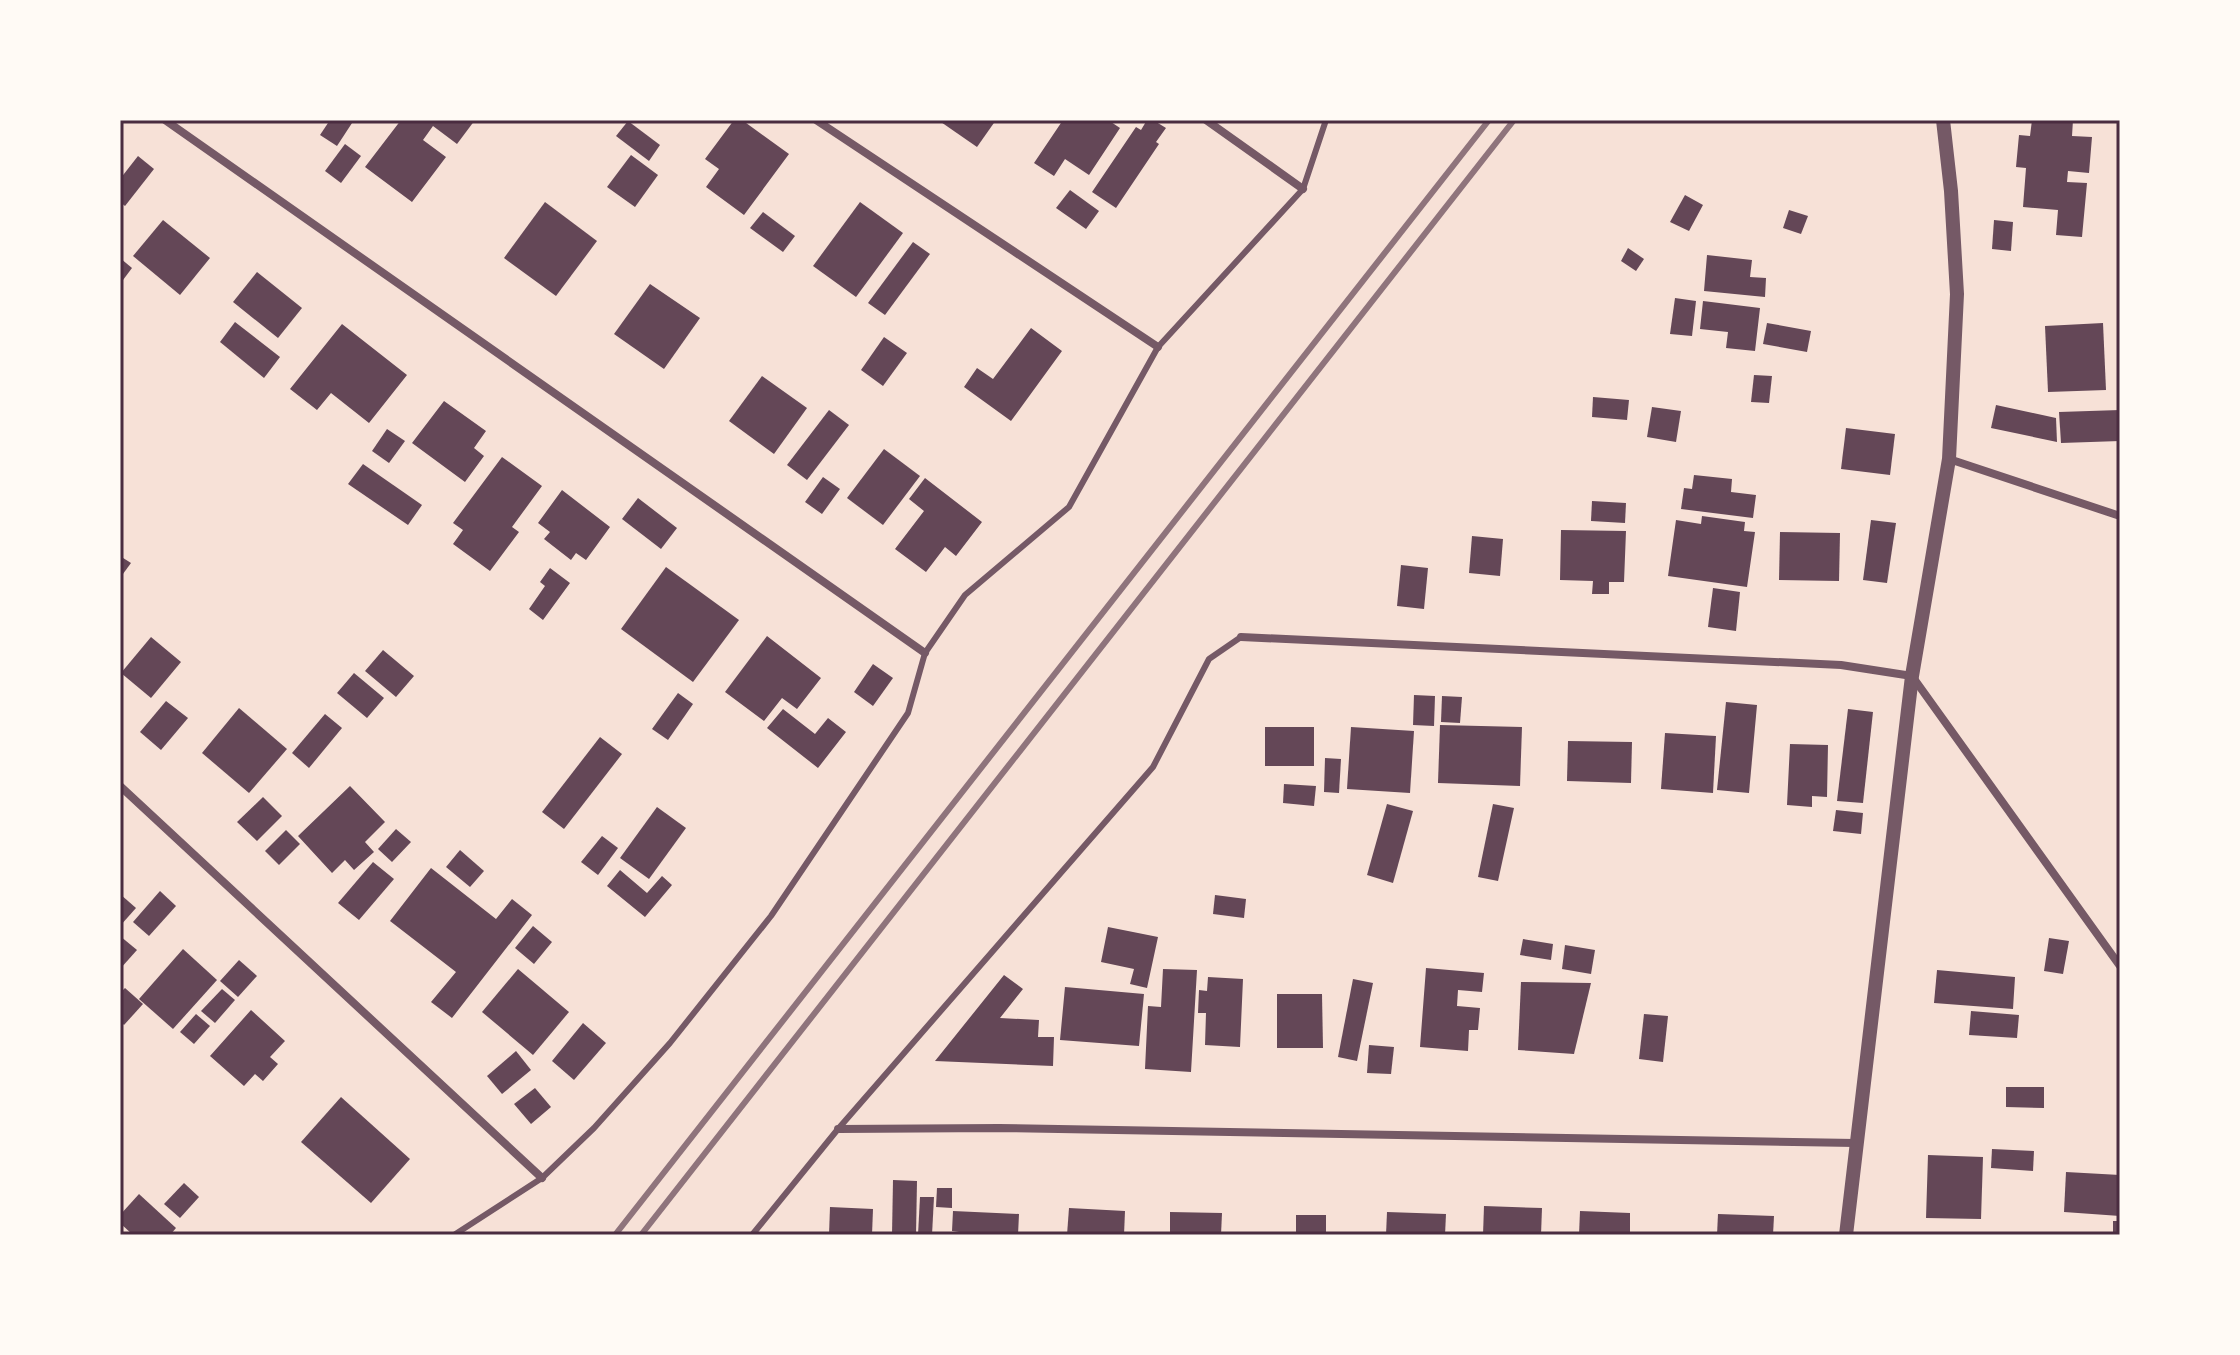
<svg xmlns="http://www.w3.org/2000/svg" width="2240" height="1355" viewBox="0 0 2240 1355" font-family="Arial,sans-serif">
<style>
.building{fill:#644757}
.lines{fill:none;stroke-linecap:round;stroke-linejoin:round}
.service{stroke:#755966;stroke-width:6}
.minor{stroke:#755966;stroke-width:8}
.tertiary{stroke:#755966;stroke-width:14}
.rail{stroke:#8f747c;stroke-width:6}
.neatline{fill:none;stroke:#4a2c40;stroke-width:3}
</style>
<rect width="100%" height="100%" fill="#f7e1d7"/>
<g class="building">
<path d="M330,120H354L337,146L320,135Z"/>
<path d="M401,120H475L457,144L433,126L423,140L446,157L412,202L365,167Z"/>
<path d="M734,120H742L789,154L744,215L706,187L719,169L705,159Z"/>
<path d="M938,120H996L977,147Z"/>
<path d="M1063,120H1108L1120,128L1089,175L1065,159L1054,176L1034,163Z"/>
<path d="M1147,120H1153L1166,128L1156,142L1159,144L1116,208L1092,192L1136,127L1141,130Z"/>
<path d="M2032,120H2073L2072,136L2092,137L2089,173L2068,171L2067,182L2087,183L2082,237L2056,235L2058,210L2023,207L2026,168L2016,167L2019,135L2030,136Z"/>
<path d="M628,121L660,145L649,161L616,136Z"/>
<path d="M345,144L361,156L341,183L325,171Z"/>
<path d="M631,155L658,175L635,207L607,187Z"/>
<path d="M138,156L154,169L125,206L120,202V179Z"/>
<path d="M1070,190L1099,211L1086,229L1056,208Z"/>
<path d="M1685,195L1703,205L1689,231L1670,222Z"/>
<path d="M545,202L597,241L556,296L504,258Z"/>
<path d="M860,202L903,233L856,297L813,266Z"/>
<path d="M1789,210L1808,216L1801,234L1783,228Z"/>
<path d="M763,212L795,236L783,252L750,228Z"/>
<path d="M163,220L210,258L180,295L133,256Z"/>
<path d="M1994,220L2013,222L2011,251L1992,249Z"/>
<path d="M913,242L930,254L885,315L868,303Z"/>
<path d="M1628,248L1644,259L1636,271L1621,261Z"/>
<path d="M1707,255L1752,260L1750,277L1766,278L1765,297L1704,291Z"/>
<path d="M120,258L132,268L120,284Z"/>
<path d="M257,272L302,308L278,338L233,302Z"/>
<path d="M650,284L700,318L664,369L614,334Z"/>
<path d="M1675,298L1696,301L1692,336L1670,334Z"/>
<path d="M1703,301L1760,308L1755,351L1726,348L1728,332L1700,329Z"/>
<path d="M235,322L280,357L264,378L220,342Z"/>
<path d="M1767,323L1811,331L1807,352L1763,344Z"/>
<path d="M2103,323L2106,390L2048,392L2045,326Z"/>
<path d="M342,324L407,375L369,423L331,393L317,410L290,389Z"/>
<path d="M1031,328L1062,351L1011,421L964,387L977,368L993,379Z"/>
<path d="M884,337L907,353L883,386L861,370Z"/>
<path d="M1754,375L1772,376L1769,403L1751,402Z"/>
<path d="M762,376L807,408L774,454L729,421Z"/>
<path d="M1593,397L1629,400L1627,420L1592,417Z"/>
<path d="M444,401L486,431L474,448L484,456L465,482L412,443Z"/>
<path d="M1996,405L2056,418L2057,442L1991,428Z"/>
<path d="M1652,407L1681,411L1676,442L1647,437Z"/>
<path d="M829,410L849,425L807,480L787,465Z"/>
<path d="M2120,410V441L2061,443L2059,412Z"/>
<path d="M1846,428L1895,434L1890,475L1841,469Z"/>
<path d="M387,429L405,441L389,463L372,451Z"/>
<path d="M884,449L920,476L883,525L847,498Z"/>
<path d="M502,457L542,486L512,527L519,532L490,571L453,544L463,530L453,523Z"/>
<path d="M363,464L422,505L408,525L348,484Z"/>
<path d="M1694,475L1732,479L1731,492L1756,495L1753,518L1681,509L1684,488L1692,489Z"/>
<path d="M823,477L840,489L822,514L805,502Z"/>
<path d="M925,478L982,522L956,556L945,547L926,572L895,549L924,511L909,499Z"/>
<path d="M562,490L610,527L586,560L576,553L571,560L544,539L550,532L538,523Z"/>
<path d="M638,498L677,528L661,549L622,519Z"/>
<path d="M1592,501L1626,503L1625,523L1591,521Z"/>
<path d="M1702,516L1745,522L1744,531L1755,532L1747,587L1668,576L1676,520L1701,524Z"/>
<path d="M1871,520L1896,523L1887,583L1863,580Z"/>
<path d="M1561,530L1626,531L1624,582H1609V594H1592L1593,581L1560,580Z"/>
<path d="M1780,532L1840,533L1839,581L1779,580Z"/>
<path d="M1472,536L1503,539L1500,576L1469,573Z"/>
<path d="M120,556L131,563L120,578Z"/>
<path d="M1401,565L1428,568L1424,609L1397,606Z"/>
<path d="M666,567L739,620L693,682L621,629Z"/>
<path d="M550,568L570,583L543,620L529,609L545,586L540,582Z"/>
<path d="M1713,588L1740,592L1736,631L1708,627Z"/>
<path d="M767,636L821,678L797,709L782,698L764,721L725,692Z"/>
<path d="M151,637L181,662L151,698L121,673Z"/>
<path d="M383,650L414,676L396,697L365,671Z"/>
<path d="M873,664L893,678L873,706L854,692Z"/>
<path d="M354,673L384,698L367,718L337,693Z"/>
<path d="M678,693L693,704L668,740L652,729Z"/>
<path d="M1414,695L1435,696L1434,726L1413,725Z"/>
<path d="M1442,696L1462,697L1460,723L1441,722Z"/>
<path d="M166,701L188,718L161,750L140,732Z"/>
<path d="M1726,702L1757,705L1749,793L1717,790Z"/>
<path d="M239,708L287,749L249,793L202,753Z"/>
<path d="M783,709L815,734L828,718L846,732L818,768L767,728Z"/>
<path d="M1848,709L1873,712L1863,803L1837,801Z"/>
<path d="M325,714L342,728L309,768L292,753Z"/>
<path d="M1440,725L1522,727L1520,786L1438,783Z"/>
<rect x="1265" y="727" width="49" height="39"/>
<path d="M1351,727L1414,731L1410,793L1347,789Z"/>
<path d="M1665,733L1716,736L1713,793L1661,789Z"/>
<path d="M600,737L622,754L564,829L542,812Z"/>
<path d="M1568,741L1632,742L1631,783L1567,781Z"/>
<path d="M1790,744L1828,745L1827,797L1812,796V807L1787,805Z"/>
<path d="M1325,758L1341,759L1339,793L1324,792Z"/>
<path d="M1284,784L1316,786L1314,806L1283,803Z"/>
<path d="M350,786L385,822L365,842L374,852L354,870L345,860L332,873L298,836Z"/>
<path d="M263,797L282,816L257,841L237,822Z"/>
<path d="M1387,804L1413,811L1393,883L1367,875Z"/>
<path d="M1493,804L1514,808L1498,881L1478,877Z"/>
<path d="M657,807L686,828L649,879L620,858Z"/>
<path d="M1836,810L1863,813L1861,834L1833,831Z"/>
<path d="M396,829L411,842L392,862L378,849Z"/>
<path d="M286,830L300,844L279,865L265,851Z"/>
<path d="M602,836L618,848L598,875L581,862Z"/>
<path d="M460,850L484,871L470,887L446,867Z"/>
<path d="M373,862L394,879L359,920L338,903Z"/>
<path d="M431,868L496,919L512,899L532,915L452,1018L431,1002L456,972L390,921Z"/>
<path d="M620,870L647,893L662,876L672,885L645,917L607,886Z"/>
<path d="M160,891L176,906L149,936L133,922Z"/>
<path d="M120,894L136,908L120,926Z"/>
<path d="M1215,895L1246,899L1244,918L1213,914Z"/>
<path d="M533,926L552,942L534,964L515,948Z"/>
<path d="M1108,927L1158,937L1147,988L1130,984L1134,969L1101,962Z"/>
<path d="M120,936L137,950L120,969Z"/>
<path d="M2049,938L2069,941L2063,974L2044,971Z"/>
<path d="M1523,939L1553,944L1551,960L1520,955Z"/>
<path d="M1565,945L1595,950L1591,974L1562,969Z"/>
<path d="M183,949L217,980L173,1029L139,999Z"/>
<path d="M239,960L257,976L238,997L220,981Z"/>
<path d="M1426,968L1484,973L1482,992L1458,990L1457,1006L1480,1008L1478,1030H1469L1468,1051L1420,1047Z"/>
<path d="M518,969L569,1012L533,1055L482,1012Z"/>
<path d="M1163,969L1197,970L1191,1072L1145,1069L1148,1006L1161,1007Z"/>
<path d="M1937,970L2015,977L2013,1009L1934,1003Z"/>
<path d="M1004,975L1023,989L1000,1018L1039,1020L1038,1037H1054L1053,1066L935,1061Z"/>
<path d="M1208,977L1243,979L1240,1047L1205,1045L1206,1013H1198L1199,990L1207,991Z"/>
<path d="M1353,979L1373,983L1357,1061L1338,1057Z"/>
<path d="M1521,982L1591,983L1574,1054L1518,1050Z"/>
<path d="M1065,987L1144,994L1139,1046L1060,1040Z"/>
<path d="M125,988L143,1004L124,1025L120,1021V993Z"/>
<path d="M222,989L235,1000L215,1023L201,1011Z"/>
<path d="M1277,994H1322L1323,1048H1277Z"/>
<path d="M251,1010L285,1041L270,1057L278,1064L263,1081L255,1074L244,1086L210,1056Z"/>
<path d="M1971,1011L2019,1015L2017,1038L1969,1035Z"/>
<path d="M196,1014L210,1026L194,1044L180,1032Z"/>
<path d="M1644,1014L1668,1016L1663,1062L1639,1059Z"/>
<path d="M583,1023L606,1043L574,1080L552,1061Z"/>
<path d="M1369,1045L1394,1047L1391,1074L1367,1073Z"/>
<path d="M516,1051L531,1070L502,1094L487,1076Z"/>
<path d="M2006,1087H2044V1108L2006,1107Z"/>
<path d="M535,1088L551,1107L531,1124L514,1104Z"/>
<path d="M341,1097L410,1159L371,1203L301,1142Z"/>
<path d="M1992,1149L2034,1151L2033,1171L1991,1168Z"/>
<path d="M1928,1155L1983,1157L1981,1219L1926,1218Z"/>
<path d="M2066,1172L2120,1175V1216L2064,1212Z"/>
<path d="M893,1180L917,1181L916,1235H892Z"/>
<path d="M184,1183L199,1197L180,1218L164,1204Z"/>
<path d="M937,1188H952V1208L936,1207Z"/>
<path d="M139,1194L176,1228L170,1235H133L120,1223V1215Z"/>
<path d="M920,1197H934L932,1235H918Z"/>
<path d="M1484,1206L1542,1208L1541,1235H1483Z"/>
<path d="M830,1207L873,1209L872,1235H829Z"/>
<path d="M1069,1208L1125,1211L1124,1235H1067Z"/>
<path d="M953,1211L1019,1214L1018,1235H959V1232L952,1231Z"/>
<path d="M1580,1211L1630,1213V1235H1579Z"/>
<path d="M1170,1212L1222,1213L1221,1235H1170Z"/>
<path d="M1387,1212L1446,1214L1445,1235H1386Z"/>
<path d="M1718,1214L1774,1216L1773,1235H1717Z"/>
<rect x="1296" y="1215" width="30" height="20"/>
<rect x="2113" y="1221" width="7" height="14"/>
</g>
<g class="lines">
<g class="service">
<path d="M454,1235L542,1178L594,1128L670,1043L771,916L908,713L925,653L965,595L1069,507L1158,347L1303,189L1326,120"/>
<path d="M752,1235L838,1129L1153,767L1209,659L1241,637"/>
</g>
<g class="minor">
<path d="M165,120L925,653"/>
<path d="M816,120L1158,347"/>
<path d="M1206,120L1303,189"/>
<path d="M1949,459L2120,516"/>
<path d="M1241,637L1841,665L1912,676L2120,966"/>
<path d="M120,786L542,1178"/>
<path d="M838,1129L999,1128L1855,1143"/>
</g>
<path class="tertiary" d="M1846,1235L1912,676L1949,459L1957,294L1951,191L1943,120"/>
<g class="rail">
<path d="M615,1235L1489,120"/>
<path d="M641,1235L1514,120"/>
</g>
</g>
<rect width="2240" height="1355" fill="none" stroke="#fffaf5" stroke-width="244"/>
<rect x="122" y="122" width="1996" height="1111" class="neatline"/>
</svg>
